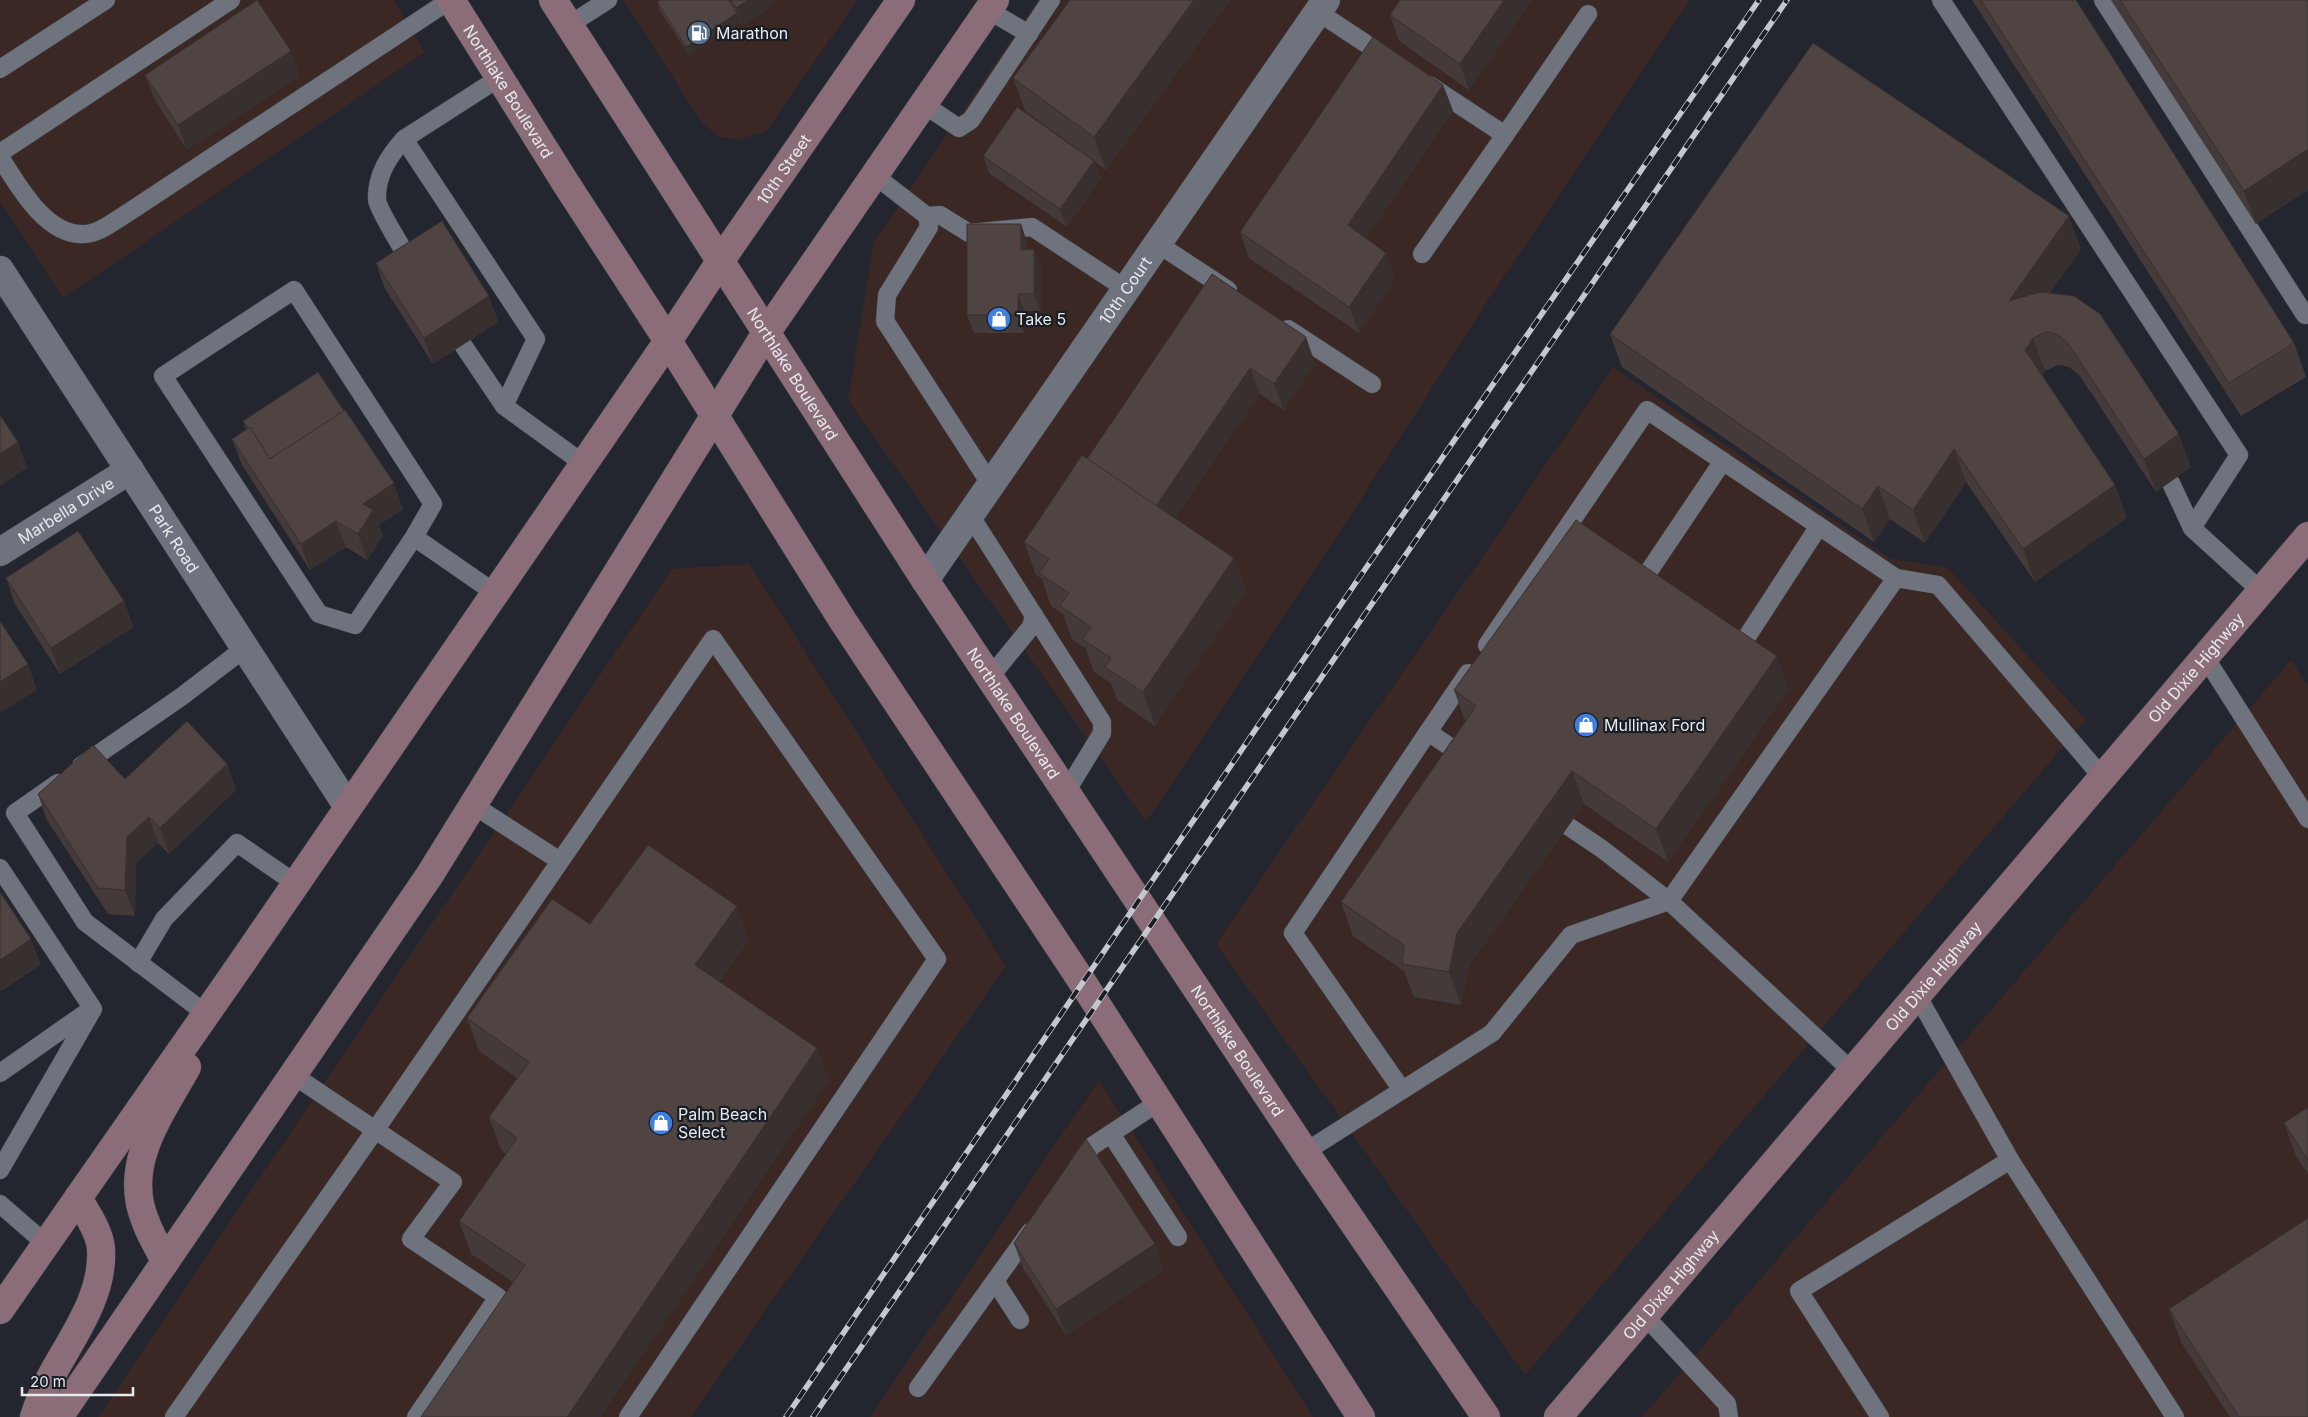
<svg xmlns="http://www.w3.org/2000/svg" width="2308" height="1417" viewBox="0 0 2308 1417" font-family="Inter,sans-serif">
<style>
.commercial{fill:#3b2824}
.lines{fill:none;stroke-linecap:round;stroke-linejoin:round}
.lane-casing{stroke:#41444a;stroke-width:19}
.street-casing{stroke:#41444a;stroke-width:29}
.secondary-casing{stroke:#41444a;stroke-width:29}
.lane{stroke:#6f737d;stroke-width:18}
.street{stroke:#6f737d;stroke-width:28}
.secondary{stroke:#8a6d79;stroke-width:28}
.rail-casing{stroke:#c4c7cd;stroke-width:5.5}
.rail{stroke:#191d24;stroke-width:4;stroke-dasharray:11;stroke-linecap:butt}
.wall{fill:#443a39}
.shaded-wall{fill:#37302e}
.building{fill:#4f4442;stroke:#37302e}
.labels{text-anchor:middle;stroke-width:4.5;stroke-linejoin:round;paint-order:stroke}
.poi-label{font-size:16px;fill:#e7eaef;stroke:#191d24;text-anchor:start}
.street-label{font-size:16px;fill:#e7eaef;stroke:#191d24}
</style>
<rect width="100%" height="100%" fill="#23262e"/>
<g class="commercial">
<path d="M0,0H393L425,52L63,298L0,202Z"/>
<path d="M623,0H857L766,132L739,140L720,137L703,124Z"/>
<path d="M1038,0H1690L1490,297L1361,499L1146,822L848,400L874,242Z"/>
<path d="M1613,367L1890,559L1947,567L2086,720L1525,1375L1216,944Z"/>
<path d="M749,564L1006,966L691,1417H98L672,569Z"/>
<path d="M2291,660L2308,686V1417H1642Z"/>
<path d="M1099,1080L1313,1417H870Z"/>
</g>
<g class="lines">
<g class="lane-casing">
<g id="lane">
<path d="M1941,0L2239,455L2192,528"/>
<path d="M2103,0L2305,315L2308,313"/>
<path d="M988,10L1029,34"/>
<path d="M1318,12L1386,57"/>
<path d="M569,25L608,0"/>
<path d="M0,69L106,0"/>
<path d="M499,78L404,139L536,339L504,406L584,464"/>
<path d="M1429,85L1505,135L1588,14"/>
<path d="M923,104L959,128L971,120L1051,0"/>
<path d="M404,139C389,156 376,175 377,200C378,210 407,256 414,268"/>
<path d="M0,153L231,0"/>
<path d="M0,157C18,185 46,237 85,234C100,233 114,221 126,214L450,0"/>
<path d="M874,175L927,216L929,227L887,295L885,321L991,485"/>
<path d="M927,216L940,215L969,233L1032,227L1126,289"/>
<path d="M1158,244L1228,290"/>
<path d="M1422,254L1505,135"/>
<path d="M1288,329L1372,384"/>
<path d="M463,345L504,406"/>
<path d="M2171,483L2192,528L2261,591"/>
<path d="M970,515L1102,722V733L1066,792"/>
<path d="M414,537L355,625L319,614L163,376L294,290L433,504L414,537L495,593"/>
<path d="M1645,577L1723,461"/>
<path d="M1487,645L1647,410L1896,578"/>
<path d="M1739,649L1819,526"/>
<path d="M2205,657L2308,819"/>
<path d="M990,677L1031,627L1034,615"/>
<path d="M1428,732L1468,673"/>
<path d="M81,766L181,697L245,648"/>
<path d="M58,783L15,813L85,922L205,1013"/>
<path d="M473,805L560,861"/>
<path d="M1568,826L1602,849L1669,901L1896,578L1938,585L2103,778"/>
<path d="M0,868L93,1009L0,1170"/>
<path d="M138,963L164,919L237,843L295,883"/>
<path d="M1917,995L2010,1160L2175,1417"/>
<path d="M0,1073L90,1010"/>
<path d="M293,1075L453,1182L411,1239L498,1297L416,1417"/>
<path d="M1402,1090L1293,933L1428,732L1468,759"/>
<path d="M1111,1134L1178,1237"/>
<path d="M1305,1152L1492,1033L1571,935L1669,901L1853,1072"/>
<path d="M1078,1166L1092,1146L1159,1102"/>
<path d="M0,1204L46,1244"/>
<path d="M995,1281L1020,1320"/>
<path d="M1644,1315L1727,1404L1729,1417"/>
<path d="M918,1388L1030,1232"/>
<path d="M174,1417L376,1129L713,639L937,959L628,1417"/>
<path d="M1880,1417L1799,1291L2010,1160"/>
</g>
</g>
<g class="street-casing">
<g id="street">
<path id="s1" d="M0,270L348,807"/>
<path id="s2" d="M0,552L130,470"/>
<path id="s3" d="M925,580L1326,0"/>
</g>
</g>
<g class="secondary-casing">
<g id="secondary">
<path id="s4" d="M451,0L565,182L668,341L843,621L1083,983L1361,1417"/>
<path id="s5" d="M553,0L925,580L1305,1152L1486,1417"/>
<path d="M165,1262C159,1248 150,1235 145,1220C122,1164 161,1114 187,1067"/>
<path id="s6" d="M0,1310L241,964L668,341L721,260L901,0"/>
<path d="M34,1417C38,1405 42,1393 48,1382C69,1341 104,1298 101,1249C100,1232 86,1212 78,1198"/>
<path d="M59,1417L429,876L766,333L995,0"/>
<path id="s7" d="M1558,1417L2308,536"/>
</g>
</g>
<use href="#lane" class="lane"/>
<use href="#street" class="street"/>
<use href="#secondary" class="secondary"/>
<g class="rail-casing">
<g id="rail">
<path d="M786,1417L1359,578L1759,0"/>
<path d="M813,1417L1787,0"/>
</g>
</g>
<use href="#rail" class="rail"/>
</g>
<g class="wall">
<path d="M660,0H776L767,6L768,9L743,25L741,22L689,55L660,11L657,2Z"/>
<path d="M1070,0H1230L1106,170L1094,161L1101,178L1067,227L989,173L983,156L1083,153L1025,111L1013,78Z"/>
<path d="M1532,0L1469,90L1399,41L1390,15Z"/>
<path d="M1972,0H2076L2294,343L2306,377L2241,416Z"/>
<path d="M2111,0H2308L2256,224Z"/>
<path d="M145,75L300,76L187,150L155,100Z"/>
<path d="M1443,85L1453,111L1366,238L1386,253L1395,279L1359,333L1249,258L1240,232Z"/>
<path d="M1027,242V250L1034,249L1041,267V311H1024V333H974L967,315Z"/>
<path d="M2081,249L2050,293L2191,467L2156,492L2080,376L2069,367L2058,365L2045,371L2042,375L2115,485L2127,518L2035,582L1966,482L1925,543L1890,519L1874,542L1622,367L1610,334Z"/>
<path d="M376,263L489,296L498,322L433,364L385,289Z"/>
<path d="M1212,274L1315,363L1284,410L1260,394L1175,518L1234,558L1246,591L1155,726L1117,700L1111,683L1094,672L1086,649L1072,639L1063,614L1051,606L1042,579L1036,575L1024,542L1087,459Z"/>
<path d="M243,421L403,509L379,525L383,536L367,560L346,547L310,570L242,465L232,439L246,430Z"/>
<path d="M6,578L124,601L133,627L60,674L15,604Z"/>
<path d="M1789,689L1668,862L1584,804L1469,966L1461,1005L1414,997L1404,971L1353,936L1341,902L1465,721L1454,690Z"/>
<path d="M227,764L236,790L169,854L158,843L136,863L135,916L108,914L47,820L38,794L125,779Z"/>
<path d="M590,924L749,940L719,982L817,1048L829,1081L513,1282L471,1254L459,1221L506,1154L501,1150L489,1117L517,1078L479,1051L467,1018Z"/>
<path d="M2308,1107V1174L2296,1156L2284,1123Z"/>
<path d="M1014,1243L1164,1270L1066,1335L1023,1268Z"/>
<path d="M2169,1309L2308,1417H2230L2181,1342Z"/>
</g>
<g class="shaded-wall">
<path d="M748,0H776L767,6L768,9L743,25L736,8Z"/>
<path d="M1194,0H1230L1106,170L1094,137Z"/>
<path d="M1504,0H1532L1469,90L1460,64Z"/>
<path d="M737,13L741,22L689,55L686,47Z"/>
<path d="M291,51L300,76L187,150L178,125Z"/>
<path d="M1443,85L1453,111L1357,251L1348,225Z"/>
<path d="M2308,149V190L2256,224L2244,191Z"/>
<path d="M1094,161L1101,178L1067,227L1060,209Z"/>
<path d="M2069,216L2081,249L2021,334L2009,301Z"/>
<path d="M1021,224L1027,242V267L1021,250Z"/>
<path d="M1034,249L1041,267V311L1034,294Z"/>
<path d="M1386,253L1395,279L1359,333L1349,307Z"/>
<path d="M1018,294L1024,311V333L1018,315Z"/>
<path d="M489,296L498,322L433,364L424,338Z"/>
<path d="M1306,337L1315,363L1284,410L1274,384Z"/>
<path d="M2033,338L2045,371L2037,383L2025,350Z"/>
<path d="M1250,368L1260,394L1163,536L1154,510Z"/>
<path d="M2179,434L2191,467L2156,492L2144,459Z"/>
<path d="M18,442L27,468L0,486V454Z"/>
<path d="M1954,449L1966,482L1925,543L1913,510Z"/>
<path d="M394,483L403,509L379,525L383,536L367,560L358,534L363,504Z"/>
<path d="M2115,485L2127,518L2035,582L2023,549Z"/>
<path d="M1878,486L1890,519L1874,542L1862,509Z"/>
<path d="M336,521L346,547L310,570L301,544Z"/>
<path d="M1234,558L1246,591L1155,726L1143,692Z"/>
<path d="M124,601L133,627L60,674L51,648Z"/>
<path d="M1777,656L1789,689L1668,862L1656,829Z"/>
<path d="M28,664L37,690L0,713V682Z"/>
<path d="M227,764L236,790L169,854L160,828Z"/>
<path d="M1572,771L1584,804L1469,966L1461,1005L1449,972L1457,933Z"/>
<path d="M149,817L158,843L136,863L135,916L125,890L127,837Z"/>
<path d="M737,906L749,940L707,999L695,965Z"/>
<path d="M31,939L41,965L0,992V960Z"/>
<path d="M817,1048L829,1081L601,1417H567Z"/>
<path d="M1155,1244L1164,1270L1066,1335L1056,1309Z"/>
</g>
<g class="building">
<path d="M257,0L291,51L178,125L145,75Z"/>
<path d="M660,0H729L737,13L686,47L657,2Z"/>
<path d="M731,0H748L736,8Z"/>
<path d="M1070,0H1194L1094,137L1013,78Z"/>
<path d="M1400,0H1504L1460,64L1390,15Z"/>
<path d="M1981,0H2076L2294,343L2229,383Z"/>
<path d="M2120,0H2308V149L2244,191Z"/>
<path d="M1373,37L1443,85L1348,225L1386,253L1349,307L1240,232Z"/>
<path d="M1813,43L2069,216L2009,301L2040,292L2074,296L2100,314L2179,434L2144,459L2068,343L2057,334L2046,332L2033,338L2025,350L2115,485L2023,549L1954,449L1913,510L1878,486L1862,509L1610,334Z"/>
<path d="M1017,107L1094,161L1060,209L983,156Z"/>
<path d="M442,221L489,296L424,338L376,263Z"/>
<path d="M967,224H1021V250L1034,249V294H1018V315H967Z"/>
<path d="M1212,274L1306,337L1274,384L1250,368L1156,506L1087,459Z"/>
<path d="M318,372L344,411L270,459L250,427L248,428L243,421Z"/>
<path d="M345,410L394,483L363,504L373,510L358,534L336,521L301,544L232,439L250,427L270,459Z"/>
<path d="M0,415L18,442L0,454Z"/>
<path d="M1082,455L1234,558L1143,692L1105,667L1111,658L1082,639L1091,627L1060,606L1069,593L1039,573L1049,559L1024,542Z"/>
<path d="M1576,520L1777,656L1656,829L1572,771L1457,933L1449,972L1402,964L1404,945L1341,902L1476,706L1454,690Z"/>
<path d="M78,531L124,601L51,648L6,578Z"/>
<path d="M0,621L28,664L0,682Z"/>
<path d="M187,721L227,764L160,828L149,817L127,837L125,890L98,888L38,794L93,745L125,779Z"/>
<path d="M648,845L737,906L695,965L817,1048L567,1417H421L525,1265L459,1221L517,1138L489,1117L529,1062L467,1018L552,899L590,924Z"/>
<path d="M0,892L31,939L0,960Z"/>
<path d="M2308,1107V1160L2284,1123Z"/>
<path d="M1086,1139L1155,1244L1056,1309L1014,1243Z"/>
<path d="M2308,1218V1417H2239L2169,1309Z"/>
</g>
<defs>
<g id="fuel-disc" transform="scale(1.25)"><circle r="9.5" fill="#5c6f8a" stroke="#191d24"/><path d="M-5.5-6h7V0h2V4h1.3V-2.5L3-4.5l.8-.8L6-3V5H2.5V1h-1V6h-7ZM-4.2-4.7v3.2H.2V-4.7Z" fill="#fff"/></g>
<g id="shop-disc" transform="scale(1.25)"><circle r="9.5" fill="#3f7fe0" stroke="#191d24"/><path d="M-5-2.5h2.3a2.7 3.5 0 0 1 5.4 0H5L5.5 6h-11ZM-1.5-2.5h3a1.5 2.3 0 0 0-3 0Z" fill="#fff"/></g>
</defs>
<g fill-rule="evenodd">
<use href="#fuel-disc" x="699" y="33"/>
<use href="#shop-disc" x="999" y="319"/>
<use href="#shop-disc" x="1586" y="725"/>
<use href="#shop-disc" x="661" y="1123"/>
</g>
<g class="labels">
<g class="poi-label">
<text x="716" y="39">Marathon</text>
<text x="1016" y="325">Take 5</text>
<text x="1604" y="731">Mullinax Ford</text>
<text x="678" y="1120">Palm Beach<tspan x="678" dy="18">Select</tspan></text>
</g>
<g class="street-label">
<text dy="6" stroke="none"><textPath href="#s4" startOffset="108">Northlake Boulevard</textPath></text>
<text dy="6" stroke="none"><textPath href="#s6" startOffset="1384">10th Street</textPath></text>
<text dy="6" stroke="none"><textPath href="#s3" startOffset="352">10th Court</textPath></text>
<text dy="6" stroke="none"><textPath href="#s5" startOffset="444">Northlake Boulevard</textPath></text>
<text dy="6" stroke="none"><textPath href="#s2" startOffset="78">Marbella Drive</textPath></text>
<text dy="6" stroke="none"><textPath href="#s1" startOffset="320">Park Road</textPath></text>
<text dy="6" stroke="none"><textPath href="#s7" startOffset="984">Old Dixie Highway</textPath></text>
<text dy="6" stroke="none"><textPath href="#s5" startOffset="849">Northlake Boulevard</textPath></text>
<text dy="6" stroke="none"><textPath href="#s7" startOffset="579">Old Dixie Highway</textPath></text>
<text dy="6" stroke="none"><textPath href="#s5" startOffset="1254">Northlake Boulevard</textPath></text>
<text dy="6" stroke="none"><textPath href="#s7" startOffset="174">Old Dixie Highway</textPath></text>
</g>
</g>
<path d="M22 1387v8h111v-8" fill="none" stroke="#e7eaef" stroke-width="2.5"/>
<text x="30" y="1387" font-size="15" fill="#e7eaef" stroke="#191d24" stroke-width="4" paint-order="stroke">20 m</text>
</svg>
